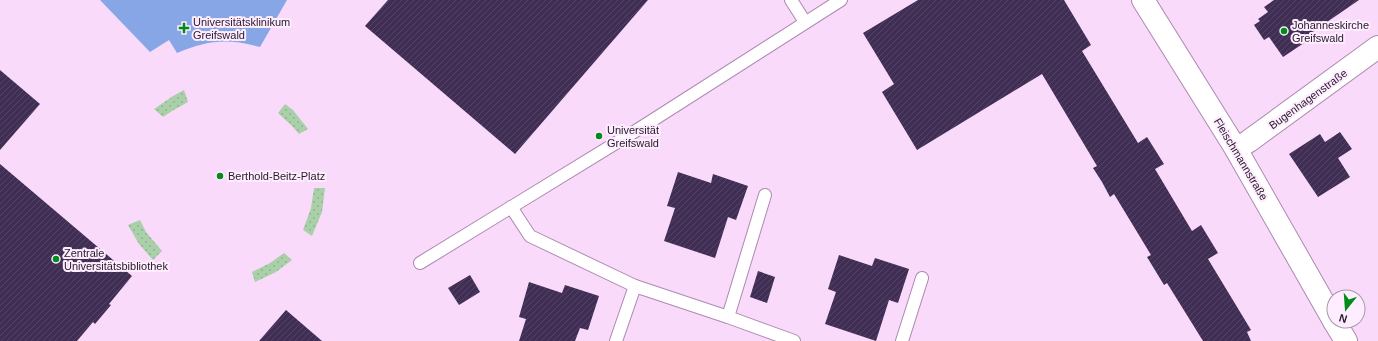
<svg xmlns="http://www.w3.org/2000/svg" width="1378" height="341" viewBox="0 0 1378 341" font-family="Helvetica,sans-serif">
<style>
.grass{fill:url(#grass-dots)}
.water{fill:#87a6e6}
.building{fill:url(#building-hatch)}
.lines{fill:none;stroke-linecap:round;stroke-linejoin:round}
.service-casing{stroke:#ad89b0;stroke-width:14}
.minor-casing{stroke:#ad89b0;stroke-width:24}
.service{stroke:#fff;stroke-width:12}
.minor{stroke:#fff;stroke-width:22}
.poi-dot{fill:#018c1a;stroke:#fdedfe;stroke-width:1.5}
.labels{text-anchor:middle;stroke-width:4;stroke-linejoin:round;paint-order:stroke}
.poi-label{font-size:11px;fill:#281a2a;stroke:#fdedfe;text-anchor:start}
.street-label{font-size:11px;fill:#281a2a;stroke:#fdedfe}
</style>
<defs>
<pattern id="grass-dots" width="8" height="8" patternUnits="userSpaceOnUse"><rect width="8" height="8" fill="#a9d0a8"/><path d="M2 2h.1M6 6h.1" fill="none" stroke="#91b291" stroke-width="1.8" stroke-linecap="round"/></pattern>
<pattern id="building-hatch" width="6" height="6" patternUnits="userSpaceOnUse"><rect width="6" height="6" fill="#402e55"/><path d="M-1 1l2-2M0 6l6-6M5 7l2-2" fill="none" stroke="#534365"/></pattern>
</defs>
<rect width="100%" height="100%" fill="#f9dafb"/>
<g class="grass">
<path d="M184,90L188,102L172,111L163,117L154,109L173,96Z"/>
<path d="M285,104L293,110L308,129L299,134L292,126L278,113Z"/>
<path d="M314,188H325L322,212L312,236L303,230L311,208Z"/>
<path d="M140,220L146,232L162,251L153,260L139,244L128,225Z"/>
<path d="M284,253L292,260L276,272L255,282L252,272L270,263Z"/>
</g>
<path class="water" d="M100,0H287L260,47C227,38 208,40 177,53L169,40L150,52Z"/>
<g class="building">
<path d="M388,0H648L515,154L365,26Z"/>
<path d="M918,0H1064L1091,45L1082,51L1138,143L1147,137L1164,164L1155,169L1192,231L1201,225L1218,253L1208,259L1251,330L1247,332L1251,341H1203L1167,283L1164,285L1147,257L1151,255L1114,194L1110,197L1102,182L1093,168L1097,166L1042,74L917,150L882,92L894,84L863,33Z"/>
<path d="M1274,0H1359L1311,33L1313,37L1283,57L1269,37L1264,40L1254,25L1260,21L1258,19L1268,12L1264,7Z"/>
<path d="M0,70L40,104L0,150Z"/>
<path d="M1340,132L1352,149L1338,158L1350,177L1318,197L1289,154L1320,134L1325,142Z"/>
<path d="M0,164L132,276L109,304L111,305L95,324L93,322L77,341H0Z"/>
<path d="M678,172L711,183L713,174L748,186L736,220L728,217L715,258L664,241L675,208L667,206Z"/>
<path d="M839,255L872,266L875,258L909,269L898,303L889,300L876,341L825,324L836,292L828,289Z"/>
<path d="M758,271L775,277L767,303L750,297Z"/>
<path d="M470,275L480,292L459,305L448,288Z"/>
<path d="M529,282L562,293L565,285L599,296L588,330L580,328L575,341H519L526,319L519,317Z"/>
<path d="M286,310L322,341H259Z"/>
</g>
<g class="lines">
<g class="service-casing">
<g id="service">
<path d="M791,0L805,22"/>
<path d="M511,207L530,236L635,286"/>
<path d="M420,263L642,127L841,0"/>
<path d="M728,317L765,195"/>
<path d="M616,341L635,286L728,317L794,341"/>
<path d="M902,341L922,278"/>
</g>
</g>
<g class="minor-casing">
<g id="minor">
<path d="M1143,0L1236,149L1334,321"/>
<path d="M1236,149L1249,141L1378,47"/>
<path d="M1334,321L1346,341"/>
</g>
</g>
<use href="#service" class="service"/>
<use href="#minor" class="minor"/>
</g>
<g class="poi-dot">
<path d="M182 22h4v4h4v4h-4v4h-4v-4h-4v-4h4z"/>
<circle cx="1284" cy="31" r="4"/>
<circle cx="599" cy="136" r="4"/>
<circle cx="220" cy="176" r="4"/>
<circle cx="56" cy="259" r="4"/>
</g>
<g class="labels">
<g class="poi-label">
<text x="193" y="26">Universitätsklinikum<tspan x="193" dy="13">Greifswald</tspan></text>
<text x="1292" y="29">Johanneskirche<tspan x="1292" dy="13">Greifswald</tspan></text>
<text x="607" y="134">Universität<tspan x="607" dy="13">Greifswald</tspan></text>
<text x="228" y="180">Berthold-Beitz-Platz</text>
<text x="64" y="257">Zentrale<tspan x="64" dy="13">Universitätsbibliothek</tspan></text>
</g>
<g class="street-label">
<text transform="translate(1308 99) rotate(-36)" y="4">Bugenhagenstraße</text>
<text transform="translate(1241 159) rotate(59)" y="4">Fleischmannstraße</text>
</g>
</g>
<g transform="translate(1346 309) rotate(197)"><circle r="19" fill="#fdedfe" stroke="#a899a9"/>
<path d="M0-3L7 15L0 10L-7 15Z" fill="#018c1a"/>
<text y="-6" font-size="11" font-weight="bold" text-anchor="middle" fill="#281a2a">N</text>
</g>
</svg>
